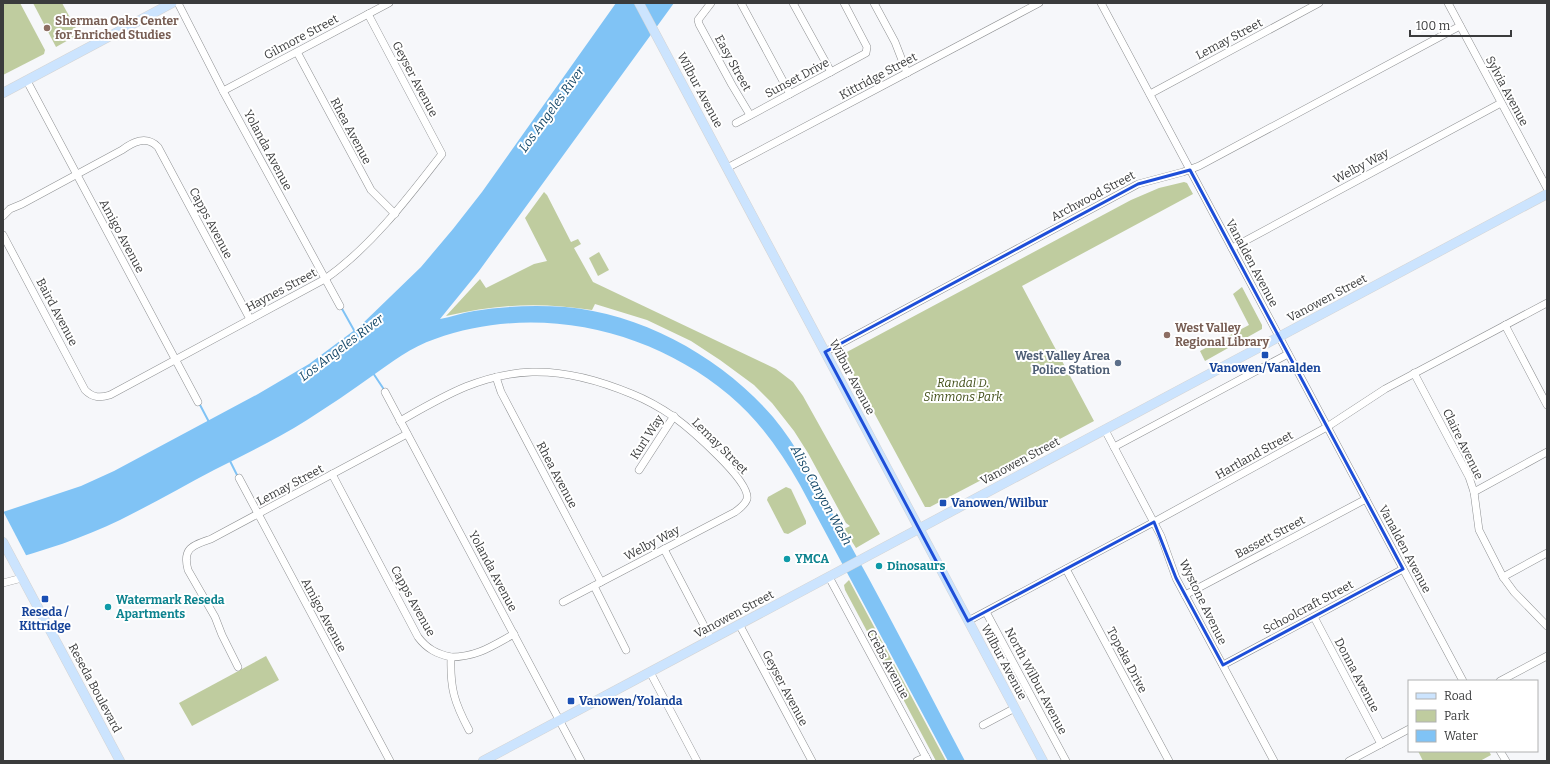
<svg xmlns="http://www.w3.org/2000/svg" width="1550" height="764" viewBox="0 0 1550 764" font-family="Bitter,serif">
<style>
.green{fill:#bfcc9f}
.water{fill:#80c3f5}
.pier{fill:#f6f7fa}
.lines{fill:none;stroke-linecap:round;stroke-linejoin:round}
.stream{stroke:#80c3f5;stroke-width:2}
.minor-casing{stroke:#8d8f91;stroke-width:8}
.major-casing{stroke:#d4d4d4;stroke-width:10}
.minor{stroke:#fff;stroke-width:7}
.major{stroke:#cce4fe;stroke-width:9}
.marked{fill:none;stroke:#1d4ed8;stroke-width:3;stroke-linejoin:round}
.education-dot{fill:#8d6e63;stroke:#fff;stroke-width:1.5}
.transit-dot{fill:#1a4fb4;stroke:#fff;stroke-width:1.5}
.service-dot{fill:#5c6f8a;stroke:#fff;stroke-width:1.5}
.culture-dot{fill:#0f9aa8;stroke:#fff;stroke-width:1.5}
.labels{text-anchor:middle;stroke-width:4;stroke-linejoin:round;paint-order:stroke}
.education-label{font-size:12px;font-weight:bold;fill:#785e54;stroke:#fff;text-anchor:start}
.street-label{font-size:12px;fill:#3a3b3c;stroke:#fff}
.service-label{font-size:12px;font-weight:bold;fill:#4e5e75;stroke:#fff;text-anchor:end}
.transit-label{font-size:12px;font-weight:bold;fill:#164399;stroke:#fff}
.park-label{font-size:12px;font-style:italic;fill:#424f1a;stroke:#fff}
.culture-label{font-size:12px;font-weight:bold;fill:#0d838f;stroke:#fff;text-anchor:start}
.water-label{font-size:13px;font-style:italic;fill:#144768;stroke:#fff}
</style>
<rect width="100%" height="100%" fill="#f6f7fa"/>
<g class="green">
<path d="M3,3H20L45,50L44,54L3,75Z"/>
<path d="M33,3H62L79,34L56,47Z"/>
<path d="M1184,182L1187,183L1193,194L1022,286L1094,421L930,507H925L845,359V353L1131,200L1159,188Z"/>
<path d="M544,192L547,195L571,242L578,239L581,244L574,248L593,282L776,369L793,382L803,396L880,534L856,548L844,529L850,526L846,523L808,453L794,431L772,403L754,385L720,360L691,341L647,320L595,304L592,310C540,302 498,304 446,316L480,279L486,288L534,264L547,261L525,218Z"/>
<path d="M599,252L609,270L598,276L589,258Z"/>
<path d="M1242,287L1262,325V329L1205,361L1200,351L1249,325L1233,294Z"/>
<path d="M786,487L791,489L806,521V524L788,534L784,533L767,500L768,497Z"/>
<path d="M849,580L946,761H936L845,590L844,585Z"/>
<path d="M266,656L279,680L192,726L179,703Z"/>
<path d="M1418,751H1489L1491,755L1480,761H1423Z"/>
</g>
<path class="water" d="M616,3H674L479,271L440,319C451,317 462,313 474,311C504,306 535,305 565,307C644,314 722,358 773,417C799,448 816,484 835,518C881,598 922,680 965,761H948L800,485C781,452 759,420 729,395C649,328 535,303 435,339C411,347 392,362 372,376C351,391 329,406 307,420C277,439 245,454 214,470C182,487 152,504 120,520C83,538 43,551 3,562V512L81,486L114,471L258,394L309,364L360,326L421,267L453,229L482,192Z"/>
<path class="pier" d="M3,511L27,557L3,564Z"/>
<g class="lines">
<g class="stream">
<path d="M341,307L355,332"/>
<path d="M373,373L385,391"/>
<path d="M199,403L209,422"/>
<path d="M229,459L238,477"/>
</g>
<g class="minor-casing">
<g id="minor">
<path d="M178,3L223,91L340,306"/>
<path d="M711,3L698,20L699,24L732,85L750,115"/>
<path d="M741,3L790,94"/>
<path d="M793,3L831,72"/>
<path d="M874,3L895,42L907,73"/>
<path d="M1101,3L1463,681"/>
<path d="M1448,3L1547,188"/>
<path d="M297,52L371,190L395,214"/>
<path d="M27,81L198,402"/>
<path d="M223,91L389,3"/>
<path d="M1150,94L1319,3"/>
<path d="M736,123L866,53L867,47L844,3"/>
<path d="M727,168L1039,3"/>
<path d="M3,216L10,209L22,204L122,150C133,142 146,135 158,147L250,319"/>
<path d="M3,235L85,390C93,398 100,398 110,395L325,279C371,247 408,198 442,154L368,14"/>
<path d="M1232,248L1501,103"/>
<path d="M1505,325L1547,405"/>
<path d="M825,352L1138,184L1183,172L1199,166L1460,26"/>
<path d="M1414,373L1469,477L1474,492L1479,530L1503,577L1514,592L1547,626"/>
<path d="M496,377L501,392L601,582"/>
<path d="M385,392L581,761"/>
<path d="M400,421C444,396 480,374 532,372C566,371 601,381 632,394C647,400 661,408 674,417C689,428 751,481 747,499C745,505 740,508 735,512L563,602"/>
<path d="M1105,430L1161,536L1176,578L1274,761"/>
<path d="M1114,447L1288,354"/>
<path d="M639,470L674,416"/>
<path d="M332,474L418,637C427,649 437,654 451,657C450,688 454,702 469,730"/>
<path d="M239,478L390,761"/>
<path d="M1474,492L1547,452"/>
<path d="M664,549L711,639"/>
<path d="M1066,569L1169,761"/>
<path d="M829,577L928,761"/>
<path d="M1503,577L1547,553"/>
<path d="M3,583L22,578"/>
<path d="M594,586L626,650"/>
<path d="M1185,595L1366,499"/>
<path d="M986,612L1066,761"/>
<path d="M1314,617L1381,744"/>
<path d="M968,621L1154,522L1327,427L1385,389L1547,303"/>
<path d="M739,624L812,761"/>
<path d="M451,657C477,657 492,646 514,634"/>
<path d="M1223,665L1403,569"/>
<path d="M238,667L222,635L215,617L188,570C182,548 193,545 211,539L407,434"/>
<path d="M650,672L697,761"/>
<path d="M1500,681L1547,656"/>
<path d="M983,725L1015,708"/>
<path d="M1500,751L1506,761"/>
<path d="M917,761L926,757"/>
<path d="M1349,761L1409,729"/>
</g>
</g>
<g class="major-casing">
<g id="major">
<path d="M639,3L1043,761"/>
<path d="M3,93L172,3"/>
<path d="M3,542L120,761"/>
<path d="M483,761L1547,194"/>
</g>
</g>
<use href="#minor" class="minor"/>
<use href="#major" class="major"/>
</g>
<path class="marked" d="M1190,170L1403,569L1223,665L1176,578L1154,522L968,621L825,352L1138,184Z"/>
<g class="education-dot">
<circle cx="47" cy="28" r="4"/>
<circle cx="1167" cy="335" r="4"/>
</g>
<g class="transit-dot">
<rect x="1261" y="351" width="8" height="8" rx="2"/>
<rect x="939" y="499" width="8" height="8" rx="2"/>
<rect x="41" y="595" width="8" height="8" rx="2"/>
<rect x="567" y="697" width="8" height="8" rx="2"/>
</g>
<circle class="service-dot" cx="1118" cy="363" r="4"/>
<g class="culture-dot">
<circle cx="787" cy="559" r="4"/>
<circle cx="879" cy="566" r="4"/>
<circle cx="108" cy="607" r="4"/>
</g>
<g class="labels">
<g class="education-label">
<text x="55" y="25">Sherman Oaks Center<tspan x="55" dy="14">for Enriched Studies</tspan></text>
<text x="1175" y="332">West Valley<tspan x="1175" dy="14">Regional Library</tspan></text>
</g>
<g class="street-label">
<text transform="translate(301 37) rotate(-28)" y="4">Gilmore Street</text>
<text transform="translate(1229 39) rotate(-28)" y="4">Lemay Street</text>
<text transform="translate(733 63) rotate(61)" y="4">Easy Street</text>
<text transform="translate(878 76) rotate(-28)" y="4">Kittridge Street</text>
<text transform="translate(797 78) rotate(-28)" y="4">Sunset Drive</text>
<text transform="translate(415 79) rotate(62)" y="4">Geyser Avenue</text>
<text transform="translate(700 90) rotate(62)" y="4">Wilbur Avenue</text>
<text transform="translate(1507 91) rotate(62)" y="4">Sylvia Avenue</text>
<text transform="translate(351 131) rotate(62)" y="4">Rhea Avenue</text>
<text transform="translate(268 150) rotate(62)" y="4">Yolanda Avenue</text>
<text transform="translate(1361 166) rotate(-28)" y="4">Welby Way</text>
<text transform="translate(1093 196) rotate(-28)" y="4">Archwood Street</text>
<text transform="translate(211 223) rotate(62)" y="4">Capps Avenue</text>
<text transform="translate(122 236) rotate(62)" y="4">Amigo Avenue</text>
<text transform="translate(1252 263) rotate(62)" y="4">Vanalden Avenue</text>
<text transform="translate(281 290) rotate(-28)" y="4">Haynes Street</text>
<text transform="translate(1327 298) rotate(-28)" y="4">Vanowen Street</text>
<text transform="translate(57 312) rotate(62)" y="4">Baird Avenue</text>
<text transform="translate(852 377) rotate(62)" y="4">Wilbur Avenue</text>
<text transform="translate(647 437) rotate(-57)" y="4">Kurl Way</text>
<text transform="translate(1463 444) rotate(64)" y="4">Claire Avenue</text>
<text transform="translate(720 446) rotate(45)" y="4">Lemay Street</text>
<text transform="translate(1254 455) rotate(-29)" y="4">Hartland Street</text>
<text transform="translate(1020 461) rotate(-28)" y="4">Vanowen Street</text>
<text transform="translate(557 475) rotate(62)" y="4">Rhea Avenue</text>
<text transform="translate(290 485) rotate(-28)" y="4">Lemay Street</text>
<text transform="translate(1270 537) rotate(-28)" y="4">Bassett Street</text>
<text transform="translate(652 543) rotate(-28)" y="4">Welby Way</text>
<text transform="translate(1405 549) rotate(62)" y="4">Vanalden Avenue</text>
<text transform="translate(493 571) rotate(62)" y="4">Yolanda Avenue</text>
<text transform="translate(413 601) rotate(61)" y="4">Capps Avenue</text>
<text transform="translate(1203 602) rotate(64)" y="4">Wystone Avenue</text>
<text transform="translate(1308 607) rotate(-28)" y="4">Schoolcraft Street</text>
<text transform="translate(734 614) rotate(-28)" y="4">Vanowen Street</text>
<text transform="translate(324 615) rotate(62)" y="4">Amigo Avenue</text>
<text transform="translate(1127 660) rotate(62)" y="4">Topeka Drive</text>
<text transform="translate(1004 662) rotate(62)" y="4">Wilbur Avenue</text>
<text transform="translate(888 664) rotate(62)" y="4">Crebs Avenue</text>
<text transform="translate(1357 675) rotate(62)" y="4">Donna Avenue</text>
<text transform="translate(1036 681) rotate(62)" y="4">North Wilbur Avenue</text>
<text transform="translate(95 688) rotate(62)" y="4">Reseda Boulevard</text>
<text transform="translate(785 688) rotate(62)" y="4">Geyser Avenue</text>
</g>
<g class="service-label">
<text x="1110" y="360">West Valley Area<tspan x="1110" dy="14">Police Station</tspan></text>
</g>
<g class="transit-label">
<text x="1265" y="372">Vanowen/Vanalden</text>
<text x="951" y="507" text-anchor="start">Vanowen/Wilbur</text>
<text x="45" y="616">Reseda /<tspan x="45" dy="14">Kittridge</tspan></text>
<text x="579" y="705" text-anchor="start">Vanowen/Yolanda</text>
</g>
<g class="park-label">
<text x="963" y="387">Randal D.<tspan x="963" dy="14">Simmons Park</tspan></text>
</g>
<g class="culture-label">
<text x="795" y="563">YMCA</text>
<text x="887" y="570">Dinosaurs</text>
<text x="116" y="604">Watermark Reseda<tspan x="116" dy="14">Apartments</tspan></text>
</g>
<g class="water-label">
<text transform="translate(551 109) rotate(-54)" y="5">Los Angeles River</text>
<text transform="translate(341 347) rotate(-37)" y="5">Los Angeles River</text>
<text transform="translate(822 495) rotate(61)" y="5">Aliso Canyon Wash</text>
</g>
</g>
<rect width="1550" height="764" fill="none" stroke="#3a3b3c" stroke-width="8"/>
<rect x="1408" y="680" width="130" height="72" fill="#ffffff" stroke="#b0b1b1"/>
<rect x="1416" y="693" width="20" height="6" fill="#cce4fe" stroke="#b0b1b1"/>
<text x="1444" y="700" font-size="12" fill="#3a3b3c">Road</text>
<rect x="1416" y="710" width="20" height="12" fill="#bfcc9f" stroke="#b0b1b1"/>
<text x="1444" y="720" font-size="12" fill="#3a3b3c">Park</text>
<rect x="1416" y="730" width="20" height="12" fill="#80c3f5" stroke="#b0b1b1"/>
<text x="1444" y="740" font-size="12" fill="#3a3b3c">Water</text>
<path d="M1410 30v6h101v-6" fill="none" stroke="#3a3b3c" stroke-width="2"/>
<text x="1416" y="30" font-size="12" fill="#3a3b3c" stroke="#ffffff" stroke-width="3" paint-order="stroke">100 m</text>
</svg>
